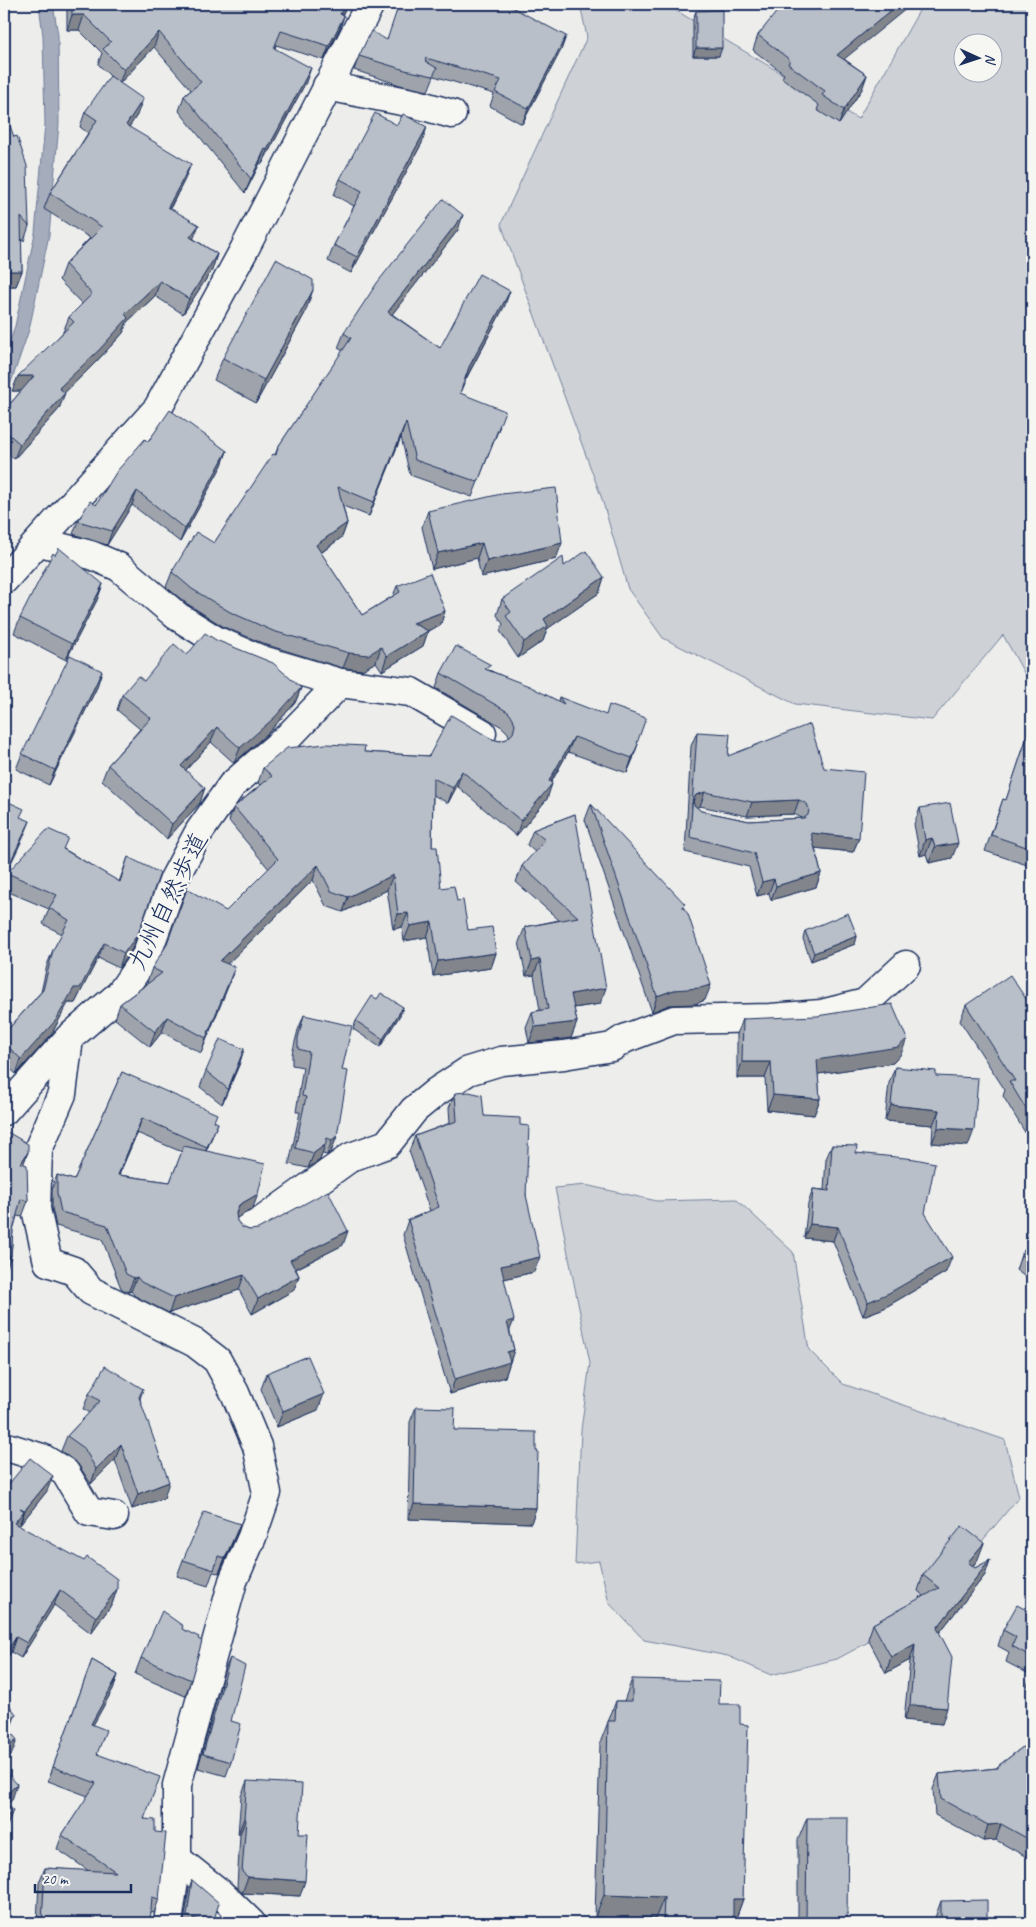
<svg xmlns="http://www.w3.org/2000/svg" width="1036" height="1927" viewBox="0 0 1036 1927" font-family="Caveat,'Klee One',sans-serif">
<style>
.green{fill:#ced2d7;stroke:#74809a;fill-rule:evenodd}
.water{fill:#a5acbc;stroke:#6e7a96}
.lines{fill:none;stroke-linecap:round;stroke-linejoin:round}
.minor-casing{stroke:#1b2f5e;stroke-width:31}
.minor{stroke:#f6f6f2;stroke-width:28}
.wall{fill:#9fa4ac;stroke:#1b2f5e;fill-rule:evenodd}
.shaded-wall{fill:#82868c;stroke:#1b2f5e}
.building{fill:#b9bfc8;stroke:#1b2f5e;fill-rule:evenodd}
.labels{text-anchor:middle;stroke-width:4.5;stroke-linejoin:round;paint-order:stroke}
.street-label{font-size:25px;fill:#1b2f5e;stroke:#f6f6f2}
</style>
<rect width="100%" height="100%" fill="#edeeec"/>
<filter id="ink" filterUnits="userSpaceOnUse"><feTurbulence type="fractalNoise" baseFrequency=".02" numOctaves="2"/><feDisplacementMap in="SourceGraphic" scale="10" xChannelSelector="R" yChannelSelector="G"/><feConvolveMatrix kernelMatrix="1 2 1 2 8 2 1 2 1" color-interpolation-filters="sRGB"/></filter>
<g filter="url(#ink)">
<g class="green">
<path d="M580,4H665L858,119L923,4H1032V687L1003,635L932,720L795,704L663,638L628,589L602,499L501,224L587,37ZM964,42H994V72H964Z"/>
<path d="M585,1185L657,1201L736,1199L793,1252L809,1350L843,1384L1005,1440L1019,1497L922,1613L837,1659L771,1675L728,1656L644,1640L609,1603L599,1561L575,1564L581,1430L590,1363L555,1188Z"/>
</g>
<path class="water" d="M39,4H53L58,35L59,124L49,235L29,330L4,403V358L15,326L35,233L45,124L43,36Z"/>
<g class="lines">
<g class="minor-casing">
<g id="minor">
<path d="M327,86L417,104L452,114"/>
<path d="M42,539L44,543L91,555L119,567L177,616L217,641L262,660L340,683"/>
<path d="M4,580L158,408L244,250L370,4"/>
<path d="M69,1038L62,1094L38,1150L36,1209L48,1262L74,1271L91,1291L195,1343L217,1360L235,1393L257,1446L267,1493L252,1537L233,1581L177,1785V1859L168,1923"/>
<path d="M4,1111L69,1038L120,994L146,956L174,879L199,832L232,785L289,736L340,683L411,692L482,733"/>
<path d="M246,1229L259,1223L351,1157L387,1144L414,1110L436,1092L468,1071L501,1061L564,1055L612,1047L624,1039L674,1020L771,1018L821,1014L865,1003L906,965"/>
<path d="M4,1446L42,1458L65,1472L89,1512L114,1516"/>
<path d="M177,1859L221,1894L251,1923"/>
</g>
</g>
<use href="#minor" class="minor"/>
</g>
<g class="wall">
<path d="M39,4H348L342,15L344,16L339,30L324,60L276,45L275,49L306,82L262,164L260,163L245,193L179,111L184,96L191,90L154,47L120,83L137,115L129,127L185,179L170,209L194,239L217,254L212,270L183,314L155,296L127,322L123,333L94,364L64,393L59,409L14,459L4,450V411L21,391H12L63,332L69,317L82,304L59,280L65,264L90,238L44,209L50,193L88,133L80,127L85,112L113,79L98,64L102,53L79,30H67V6Z"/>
<path d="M696,11L719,56H693V19Z"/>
<path d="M758,35L844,59L867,75L862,89L839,124L817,110L819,105L782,78L784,74L753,50Z"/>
<path d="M566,36L561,50L522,124L490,106L494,94L434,76L428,91L400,85L354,70L359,56L387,40Z"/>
<path d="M4,109L29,226L24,241L21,238L22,271L16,286H4Z"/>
<path d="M397,125L422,143L351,273L328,261L334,245L354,206L334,195L340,179Z"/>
<path d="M458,230L392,314L440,348L505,305L465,381L460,393L500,426L472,497L410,475L401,437L369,516L343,506L347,523L342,537L321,553L362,615L393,596L397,586L445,611L440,626L427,631H428L423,646L382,671L376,662L362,670L343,668L267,645L224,627L186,603L166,587L172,572L214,543L275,455L278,447L343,351L338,348L344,333Z"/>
<path d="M305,313L256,403L214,380L223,358Z"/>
<path d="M148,442L227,451L222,465L180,542L132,505L107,545L73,534L78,521L96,505Z"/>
<path d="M428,511L556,559L481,577L477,558L432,569L422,527Z"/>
<path d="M564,566L604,577L599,593L547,629L543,641L518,658L500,631L503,624L497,615L502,599Z"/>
<path d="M103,584L97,600L66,660L14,633L20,618Z"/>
<path d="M187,655L301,688L295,703L269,732L234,763L211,742L186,770L200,803L167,839L102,780L108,765L140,729L117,710L122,695Z"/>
<path d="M489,670L558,701L559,697L637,743L633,759L627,773L568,752L551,783L547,799L516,836L457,786L448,803L433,795L432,847L441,888L457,901L468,930L496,953L491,968L433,976L427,937L404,941L402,927L393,929L387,890L343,912L326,906L313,880L227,964L235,967L201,1053L162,1032L150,1047L115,1019L120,1004L148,983L147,982L152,968L226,911L269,869L229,821L234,807L260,785L258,783L263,768L364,752L429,756L492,739L500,741L507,739L509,737L508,733L502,727L436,688L441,673Z"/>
<path d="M97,687L49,785L16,769L22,754Z"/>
<path d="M1030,728L1032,729V859L1030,866L985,851L1003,799L1006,800Z"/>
<path d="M697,732L728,756L824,768L859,838L853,852L815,848L821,873L816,887L771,900L769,893L757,896L749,867L685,852L691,746ZM700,806L747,816L794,814L802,818L749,821L701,811L696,807Z"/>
<path d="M591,804L684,908L705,1000L695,1004L669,1005L652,1012L585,820Z"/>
<path d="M920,808L952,858L929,863L926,854L920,856L914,824Z"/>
<path d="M575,814L600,1004L574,1008L577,1022L571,1038L529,1043L526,1027L532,1012L540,1010L534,975L526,976L519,942L525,927L559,920L516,882L522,866L535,852L527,845L533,830Z"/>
<path d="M64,849L119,882L128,857L132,949L119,968L98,958L75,1003H68L51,1035L16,1074L4,1063V1034L41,992L47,965L53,950L62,934L43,924L49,909L4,890V883L7,873Z"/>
<path d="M805,931L857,936L855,944L811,961L803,939Z"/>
<path d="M377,999L403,1007L400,1015L380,1047L353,1029L356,1021Z"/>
<path d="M966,1005L1032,1008V1144L1003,1096L1005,1090L960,1021Z"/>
<path d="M304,1015L342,1070L337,1136L331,1152L327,1155L322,1154L320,1160L308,1168L289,1164L300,1112H296L303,1067L292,1065V1054L298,1030Z"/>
<path d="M743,1019L901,1054L893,1063L818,1074L820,1099L814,1115L767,1110L765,1078H737V1034Z"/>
<path d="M244,1049L239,1065L222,1104L200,1087L206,1071Z"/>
<path d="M895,1067L936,1076L968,1146L932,1143L933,1125L885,1121L889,1083Z"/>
<path d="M122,1072L214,1121L212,1137L206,1151L253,1208L236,1218L237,1221L242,1227L249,1230L343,1245L296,1269L299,1276L294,1290L252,1314L239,1290L169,1313L135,1296L131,1291L128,1292L121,1288L102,1239L56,1226L52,1208V1190L57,1175L74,1180ZM137,1133L182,1152L170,1182L119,1175Z"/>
<path d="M455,1093L484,1116L520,1125L526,1195L534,1272L504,1279L510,1332L514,1350L505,1377L450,1394L403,1235L408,1220L430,1211L409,1151L415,1136L450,1123L449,1108Z"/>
<path d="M4,1130L28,1152L23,1164L28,1201L22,1217L17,1216L13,1230L11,1256L5,1272H4Z"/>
<path d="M832,1145L856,1153L925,1213L946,1272L884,1308L863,1316L833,1241L804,1238L808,1204L813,1189L824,1190L826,1159Z"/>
<path d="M1032,1239V1282L1016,1270L1021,1255Z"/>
<path d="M267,1373L318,1410L277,1427L261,1389Z"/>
<path d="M143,1389L140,1399L164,1498L132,1509L115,1460L91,1484L78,1464L61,1451L67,1436L89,1413L83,1409L89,1394Z"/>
<path d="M416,1407L454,1430L536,1451V1508L531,1523L408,1519L410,1422Z"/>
<path d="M4,1490L47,1491L19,1526L117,1589L112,1604L91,1633L54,1605L21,1658L11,1652L4,1663Z"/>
<path d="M234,1540L219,1573L213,1572L208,1586L177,1576L183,1560Z"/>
<path d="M978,1559L973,1566L975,1568L990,1560L985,1575L939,1633L942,1724L904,1720L910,1660L886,1673L868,1639L873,1624L919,1599L920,1596L921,1598L924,1596L918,1591L923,1575Z"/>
<path d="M1032,1613V1690L1027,1686L1031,1675L1006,1662L1009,1652L998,1646L1003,1630Z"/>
<path d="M182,1629L191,1680L185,1696L135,1674L141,1658Z"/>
<path d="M230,1658L231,1762L226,1776L198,1768L224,1672Z"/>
<path d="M92,1660L118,1675L113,1689L93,1725L97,1754L145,1819L155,1832L159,1899L154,1913L151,1912L37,1923L39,1882L45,1868L89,1871L57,1849L62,1835L88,1796L48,1781Z"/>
<path d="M632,1679L719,1704L740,1724L743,1899L735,1921H733V1923H655V1919L595,1917L600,1743L616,1701H624Z"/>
<path d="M1032,1740V1860L996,1840L983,1841L935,1815L933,1789L939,1774L997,1768L998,1766Z"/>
<path d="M247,1781L300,1896L242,1893L237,1887L240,1834H238L241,1796Z"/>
<path d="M807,1818L847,1923H798V1840Z"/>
<path d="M192,1880L213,1923H184L189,1888Z"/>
<path d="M941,1901L987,1923H933Z"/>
</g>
<g class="shaded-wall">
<path d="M4,4H11L8,14L4,13Z"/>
<path d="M39,4H68L67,6Z"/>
<path d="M346,4H348L346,8L335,28L340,14Z"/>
<path d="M899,4H912L832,69L837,55Z"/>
<path d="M72,15H84L79,30H67Z"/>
<path d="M344,16L339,30L324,60L329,46Z"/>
<path d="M159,32L154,47L119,84L124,70Z"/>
<path d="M566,36L561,50L522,124L528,109Z"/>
<path d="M696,48H722L719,56H693Z"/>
<path d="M311,68L306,82L262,164L267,150Z"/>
<path d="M867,75L862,89L839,124L844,110Z"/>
<path d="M143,99L137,115L120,141L126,125Z"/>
<path d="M427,127L422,143L351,273L357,257Z"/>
<path d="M265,149L260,163L245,193L251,179Z"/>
<path d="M191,164L185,179L162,223L168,207Z"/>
<path d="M463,215L458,230L383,326L388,312Z"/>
<path d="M199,225L193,240L190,237Z"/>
<path d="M217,254L212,270L183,314L189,299Z"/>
<path d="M4,271H22L16,286H4Z"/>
<path d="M160,281L155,296L127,322L123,333L94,364L53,404L59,388L125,314Z"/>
<path d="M313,290L305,313L256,403L264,380Z"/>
<path d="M510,291L505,305L464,382L469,367Z"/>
<path d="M18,376H34L29,391H12Z"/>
<path d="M65,393L59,409L14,459L20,444Z"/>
<path d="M406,422L401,437L369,516L374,502Z"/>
<path d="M227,451L222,465L180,542L185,529Z"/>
<path d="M137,491L132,505L107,545L112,531Z"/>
<path d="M347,523L342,537L311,560L316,545Z"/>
<path d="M482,543L477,558L432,569L438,553Z"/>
<path d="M562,543L556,559L481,577L487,561Z"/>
<path d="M604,577L599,593L547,629L543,641L518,658L524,642L544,619Z"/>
<path d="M103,584L97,600L66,660L72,644Z"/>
<path d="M445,611L440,626L408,638L413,623Z"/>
<path d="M428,631L423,646L382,671L387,656Z"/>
<path d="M381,647L376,662L362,670L343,668L349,653Z"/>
<path d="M102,671L97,687L49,785L55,770Z"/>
<path d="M301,688L295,703L269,732L234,763L240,748Z"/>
<path d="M217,727L211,742L176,781L181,766Z"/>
<path d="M574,737L568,752L545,792L552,784L547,799L516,836L521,821L549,781Z"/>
<path d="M638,744L633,759L627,773L632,758Z"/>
<path d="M462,771L457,786L448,803L453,788Z"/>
<path d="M205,788L200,803L167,839L172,824Z"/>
<path d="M705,792L700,806L692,809V803L696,795Z"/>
<path d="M799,800L794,814L747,816L752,802Z"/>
<path d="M30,821L24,836L4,878L5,873Z"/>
<path d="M811,833L859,838L853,852L805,847Z"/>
<path d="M932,838L926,854L920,856L925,840Z"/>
<path d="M958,843L952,858L929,863L935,847Z"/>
<path d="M318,865L313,880L215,976L220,961Z"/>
<path d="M821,873L816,887L771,900L776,886Z"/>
<path d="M393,875L387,890L343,912L348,897Z"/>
<path d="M774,879L769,893L757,896L762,882Z"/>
<path d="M408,913L402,927L393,929L398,914Z"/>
<path d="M432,922L427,937L404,941L410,926Z"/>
<path d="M138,934L132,949L119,968L124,953Z"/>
<path d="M857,936L855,944L811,961L814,953Z"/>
<path d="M104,943L98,958L75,1003H68L51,1035L16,1074L21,1059L74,988Z"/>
<path d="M496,953L491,968L433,976L438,961Z"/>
<path d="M540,959L534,975L526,976L532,961Z"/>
<path d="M235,967L230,982L201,1053L206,1038Z"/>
<path d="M711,985L705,1000L695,1004L669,1005L652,1012L657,996L674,990Z"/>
<path d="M606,988L600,1004L566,1009L571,994Z"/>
<path d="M403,1007L400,1015L380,1047L383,1039Z"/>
<path d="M167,1017L162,1032L150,1047L155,1032Z"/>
<path d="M577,1022L571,1038L529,1043L535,1027Z"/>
<path d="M907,1039L901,1054L893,1063L812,1075L817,1060Z"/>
<path d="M244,1049L239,1065L222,1104Z"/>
<path d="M742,1062H771L765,1078H737Z"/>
<path d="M773,1095L820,1099L814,1115L767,1110Z"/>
<path d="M891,1105L939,1110L933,1125L885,1121Z"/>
<path d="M142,1118L137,1133L113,1189L118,1175Z"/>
<path d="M218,1123L212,1137L202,1161L207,1147Z"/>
<path d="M938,1128L974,1130L968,1146L932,1143Z"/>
<path d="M337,1136L331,1152L327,1155L332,1140Z"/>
<path d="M325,1145L320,1160L308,1168L314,1153Z"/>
<path d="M28,1152L22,1168L21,1163Z"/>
<path d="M258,1194L253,1208L234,1220L239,1205Z"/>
<path d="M810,1224L838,1227L833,1241L804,1238Z"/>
<path d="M348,1231L343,1245L285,1274L290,1260Z"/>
<path d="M4,1256H11L5,1272H4Z"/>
<path d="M540,1257L534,1272L495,1281L501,1266Z"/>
<path d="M952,1257L946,1272L884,1308L863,1316L868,1302Z"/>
<path d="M244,1275L239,1290L169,1313L174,1298Z"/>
<path d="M299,1276L294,1290L252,1314L258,1299Z"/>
<path d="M137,1277L131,1291L128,1292L134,1278Z"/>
<path d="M514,1320L508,1335L507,1322Z"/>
<path d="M514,1350L505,1377L450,1394L455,1379L507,1352Z"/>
<path d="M324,1394L318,1410L277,1427L283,1411Z"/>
<path d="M121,1444L115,1460L91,1484L96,1469Z"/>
<path d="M53,1476L47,1491L20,1525L25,1510Z"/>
<path d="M169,1482L164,1498L132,1509L138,1494Z"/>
<path d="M414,1504L536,1508L531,1523L408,1519Z"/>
<path d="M24,1511L19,1526L14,1523Z"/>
<path d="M240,1524L234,1540L219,1573L225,1558Z"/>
<path d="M984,1543L978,1559L963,1578L968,1562Z"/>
<path d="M990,1560L985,1575L931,1643L937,1628Z"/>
<path d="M117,1589L112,1604L91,1633L96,1617Z"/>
<path d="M60,1590L54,1605L21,1658L27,1643Z"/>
<path d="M16,1637L11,1652L4,1663V1657Z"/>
<path d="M915,1644L910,1660L886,1673L891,1657Z"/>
<path d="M118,1675L113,1689L86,1738L91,1724Z"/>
<path d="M910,1705L947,1708L942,1724L904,1720Z"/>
<path d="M16,1714L10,1729L4,1734V1723Z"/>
<path d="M17,1740L11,1756L4,1762V1750Z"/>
<path d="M17,1784L12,1800L4,1808V1798Z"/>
<path d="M13,1810L7,1826L4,1829V1819Z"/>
<path d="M244,1818L246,1819L240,1834H238Z"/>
<path d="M1001,1824L996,1840L983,1841L988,1825Z"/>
<path d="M248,1877L305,1881L300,1896L242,1893Z"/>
<path d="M604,1895L664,1897L655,1919L595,1917Z"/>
<path d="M733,1899H743L735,1921H725Z"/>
</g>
<g class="building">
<path d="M72,4H346L340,14L344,16L329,46L281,31L274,48L311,68L267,150L265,149L251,179L184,96L201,82L159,32L124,70L103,49L111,42L84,15H72Z"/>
<path d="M399,4H506L566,36L528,109L495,92L501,80L426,58L425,61L437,68L433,76L405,70L359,56L371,31L387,40Z"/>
<path d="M783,4H899L837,55L867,75L844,110L822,95L825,91L788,64L790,60L758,35Z"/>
<path d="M722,10V48H696V11Z"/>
<path d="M110,76L143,99L126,125L191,164L168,207L199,225L190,237L217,254L189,299L160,281L125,314L128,318L100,349L59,388L65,393L20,444L4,430V411L34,376H18L74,322L69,317L92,294L65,264L102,227L50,193L97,120L85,112Z"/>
<path d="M4,109L14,137L17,136L27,166L29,226L21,217L22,271H4Z"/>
<path d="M375,113L397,125L403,114L427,127L357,257L334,245L362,191L340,179Z"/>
<path d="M443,199L463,215L388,312L440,348L479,274L510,291L469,367L460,393L505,411L478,482L415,460L406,422L374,502L338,487L347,523L316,545L362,615L400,592L397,586L430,573L445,611L413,623L428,631L387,656L381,647L368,655L349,653L273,631L230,612L192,589L172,572L196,532L214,543L273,454L276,455L278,447L351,338L344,333L377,283Z"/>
<path d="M276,259L313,280V290L264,380L223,358Z"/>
<path d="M170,410L227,451L185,529L137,491L112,531L78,521L90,501L96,505L117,471L145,439L148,442Z"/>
<path d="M556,488L562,543L487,561L482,543L438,553L428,511L501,494Z"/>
<path d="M59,548L103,584L72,644L20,618L53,553L55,555Z"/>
<path d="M586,551L604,577L544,619L548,626L524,642L506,616L511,612L502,599L563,557L564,566Z"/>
<path d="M205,633L216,640L273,663L301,688L275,717L240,748L217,727L181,766L205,788L172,824L108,765L151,718L122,695L138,676L144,681L174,644L187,655Z"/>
<path d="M456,646L491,665L485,669L529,686L564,704L559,697L606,715L609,705L646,718L637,743L638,744L632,758L574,737L549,781L552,784L521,821L462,771L453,788L433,778L432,847H437L441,888L454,886L457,901L463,900L468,930L492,927L496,953L438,961L432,922L410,926L408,913L398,914L393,875L348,897L331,891L318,865L220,961L235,967L206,1038L167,1017L155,1032L120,1004L162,973L152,968L166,946L187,889L226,911L278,859L234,807L272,776L263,768L287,748L326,744L365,746L364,752L429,756L451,715L492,739L500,741L507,739L513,733L515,725L513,718L508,712L441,673Z"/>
<path d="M70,655L102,671L55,770L22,754Z"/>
<path d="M810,724L824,768L864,772L859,838L811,833L821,873L776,886L774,879L762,882L754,853L690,837L697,732L730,734L728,756ZM705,792L752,802L799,800L807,804L809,809L808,815L804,818L749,821L701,811L694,805L693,800L696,795Z"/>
<path d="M1030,728L1032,729V849L991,835L1003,799L1006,800Z"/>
<path d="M4,800L24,809L20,817L30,821L5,873L4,872Z"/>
<path d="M950,803L958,843L935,847L932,838L925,840L920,808Z"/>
<path d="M591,804L685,904L682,906L688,914L711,985L700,988L674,990L657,996Z"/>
<path d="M575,814L606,988L571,994L577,1022L535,1027L532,1012L548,1009L540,959L532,961L525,927L578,917L522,866L545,840L533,830Z"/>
<path d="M48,829L68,838L63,849L120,882L128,857L160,873L138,934L124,953L104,943L80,988H74L56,1020L21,1059L4,1043V1034L43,990L53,950L69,920L49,908L57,895L7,873Z"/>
<path d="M848,913L857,936L814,953L805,931Z"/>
<path d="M1010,975L1032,1008V1119L1009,1081H1015L966,1005Z"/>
<path d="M381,993L403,1007L383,1039L356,1021L372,996L377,999Z"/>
<path d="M892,1004L907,1039L898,1047L817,1060L820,1099L773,1095L771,1062H742L743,1019L817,1016Z"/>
<path d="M304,1015L352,1026L342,1070L348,1071L337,1136L332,1140L327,1138L325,1145L314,1153L295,1148L306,1097L302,1096L309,1052L298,1049V1038Z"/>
<path d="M220,1039L244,1049L228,1089L206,1071Z"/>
<path d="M895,1067L936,1071V1076L978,1078L974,1130L938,1128L939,1110L891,1105Z"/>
<path d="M122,1072L217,1114L214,1121L218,1123L207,1147L142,1118L118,1175L170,1182L184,1146L265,1164L258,1194L239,1205L236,1213L237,1221L242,1227L249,1230L258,1229L328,1191L348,1231L290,1260L299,1276L258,1299L244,1275L174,1298L141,1282L137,1277L134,1278L126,1274L107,1225L61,1212L57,1193V1175L74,1180Z"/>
<path d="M469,1092L482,1095L484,1116L520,1118V1125L529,1126L526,1195L540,1257L501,1266L514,1320L507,1322L514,1350L507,1352L510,1362L455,1379L408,1220L439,1207L415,1136L457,1121L455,1093Z"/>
<path d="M4,1130L28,1144V1152L21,1163L27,1165L28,1201L21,1199L13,1230L11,1256H4Z"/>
<path d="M832,1145L857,1146L856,1153L915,1159L935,1163L925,1213L952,1257L889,1293L868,1302L838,1227L810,1224L813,1189L829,1191Z"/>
<path d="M1032,1239V1262L1021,1255Z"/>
<path d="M308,1356L324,1394L283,1411L267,1373Z"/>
<path d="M105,1366L143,1389L139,1397L169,1482L138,1494L121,1444L96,1469L84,1448L67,1436L100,1401L89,1394Z"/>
<path d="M416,1407L455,1408L454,1430L536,1432V1451H538L536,1508L414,1504Z"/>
<path d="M30,1458L53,1476L25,1510L20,1508L24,1511L14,1523L84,1561L87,1557L117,1579V1589L96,1617L60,1590L27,1643L16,1637L4,1657V1490Z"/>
<path d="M204,1512L240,1524L225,1558L218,1556L214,1570L183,1560Z"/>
<path d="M962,1526L984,1543L968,1562L975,1568L990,1560L937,1628L952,1657L947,1708L910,1705L915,1644L891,1657L873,1624L920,1598V1596L921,1598L939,1588L923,1575Z"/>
<path d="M1017,1605L1032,1613V1657L1012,1646L1016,1637L1003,1630Z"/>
<path d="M162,1611L183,1626L182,1629L199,1637L198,1639L202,1641L191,1680L141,1658Z"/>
<path d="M230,1658L245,1666L231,1721L241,1724L231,1762L203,1754Z"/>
<path d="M92,1660L118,1675L91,1724L106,1730L97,1754L160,1777L144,1819L155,1820V1832L166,1833L159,1899L152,1897L150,1923H38L42,1922L45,1868L116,1872L62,1835L96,1783L53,1767Z"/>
<path d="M632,1679L720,1681L719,1704H740V1724L748,1725L743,1899H733V1923H663L664,1897L604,1895L608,1721H615L616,1701H632Z"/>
<path d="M4,1698L16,1714L4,1723L17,1740L4,1750Z"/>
<path d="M1032,1740V1841L1001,1824L988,1825L941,1799L939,1774L998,1768V1766Z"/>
<path d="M4,1770L17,1784L4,1798Z"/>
<path d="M247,1781L302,1784L299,1834H308L305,1881L248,1877L242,1872L246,1819L244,1818Z"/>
<path d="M4,1801L13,1810L4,1819Z"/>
<path d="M807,1818H848L847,1923H806Z"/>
<path d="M192,1880L219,1903L213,1923H208L187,1916Z"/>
<path d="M987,1900V1923H941V1901Z"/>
</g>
</g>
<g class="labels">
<g class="street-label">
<text transform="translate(167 901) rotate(-64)" y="9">九州自然歩道</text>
</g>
</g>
<rect width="1036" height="1927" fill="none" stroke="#f6f6f2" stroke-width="20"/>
<rect x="10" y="10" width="1016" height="1907" fill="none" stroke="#1b2f5e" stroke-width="2" filter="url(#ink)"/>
<g transform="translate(978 58) rotate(93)"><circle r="24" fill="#f6f6f2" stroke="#9ea6b7"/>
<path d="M0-4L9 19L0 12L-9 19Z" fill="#1b2f5e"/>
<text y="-8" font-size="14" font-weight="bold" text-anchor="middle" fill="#1b2f5e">N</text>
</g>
<path d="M35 1884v8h96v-8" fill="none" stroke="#1b2f5e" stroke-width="2.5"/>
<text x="42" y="1884" font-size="15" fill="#1b2f5e" stroke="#f6f6f2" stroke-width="4" paint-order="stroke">20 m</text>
</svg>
